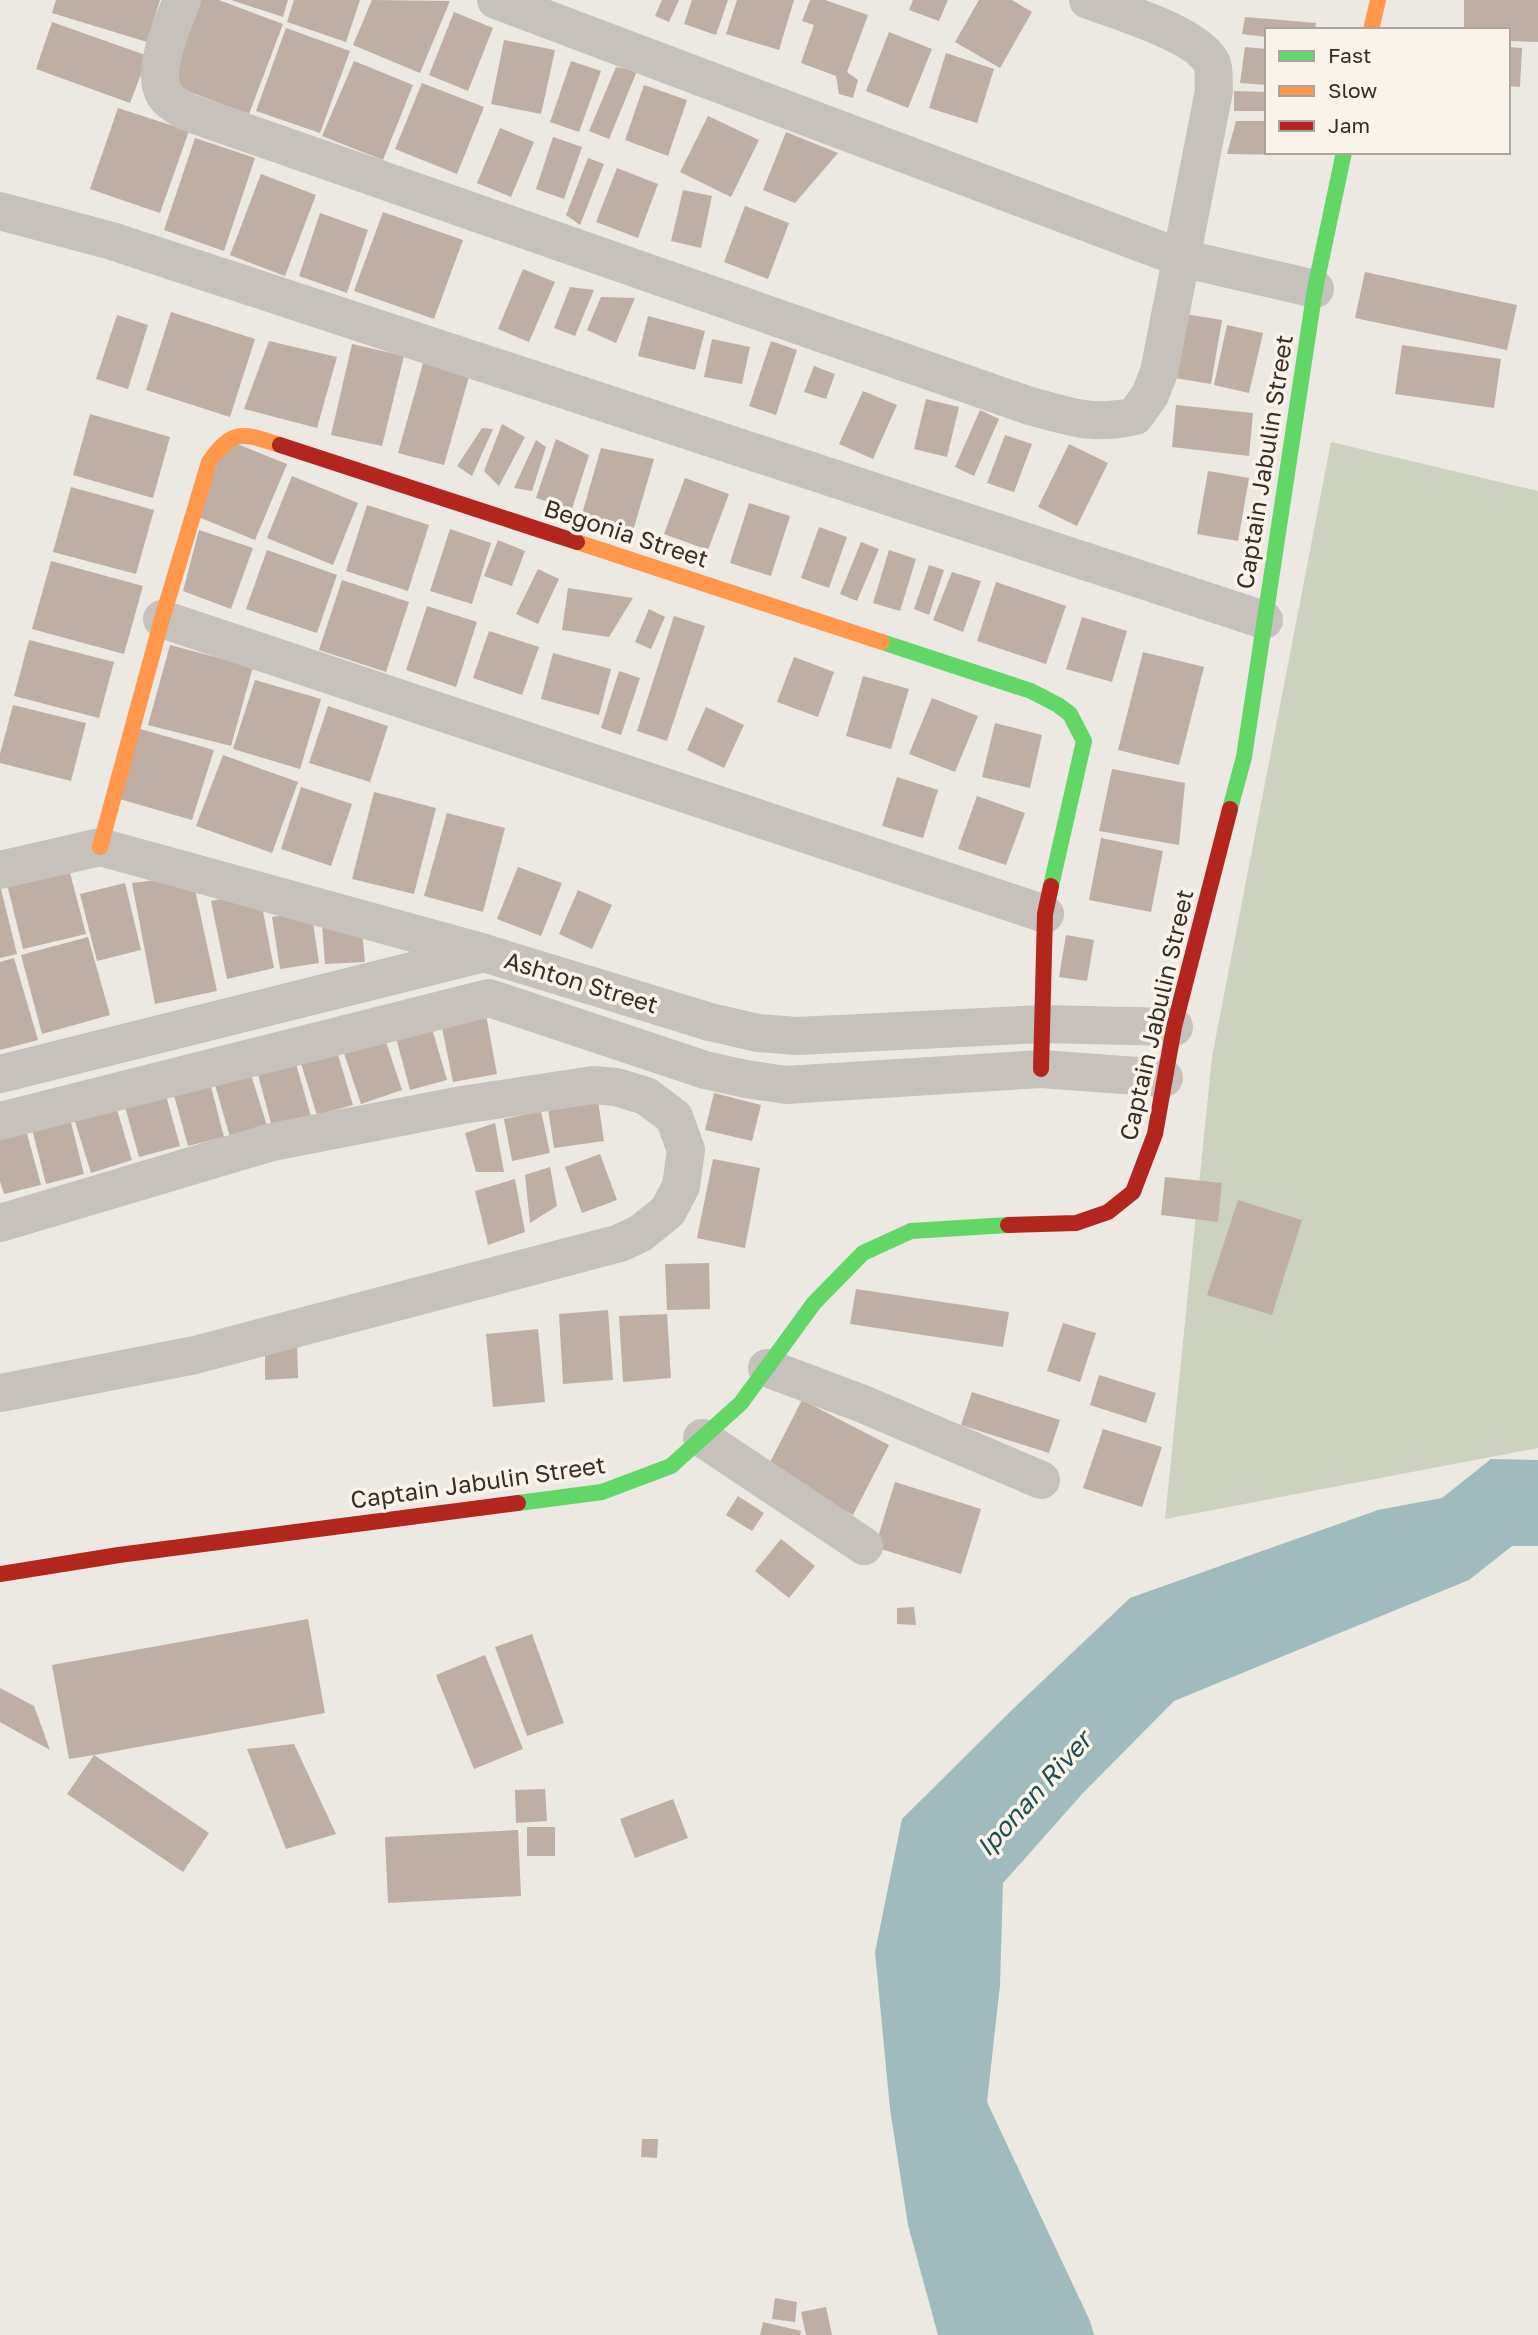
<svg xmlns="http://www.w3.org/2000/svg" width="1538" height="2335" viewBox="0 0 1538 2335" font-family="'Golos Text',sans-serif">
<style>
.green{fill:#ccd2bd}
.water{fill:#9fbbbd}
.building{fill:#bfaea4}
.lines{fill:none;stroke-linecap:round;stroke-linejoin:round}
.street{stroke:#c6c1bb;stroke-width:38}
.fast{stroke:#63d668;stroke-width:16}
.slow{stroke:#ff974d;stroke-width:16}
.jam{stroke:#b3261e;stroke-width:16}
.labels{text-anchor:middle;stroke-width:7;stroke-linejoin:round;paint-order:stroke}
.street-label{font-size:24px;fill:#362e29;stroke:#f9f3ea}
.water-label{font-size:26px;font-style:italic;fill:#204f56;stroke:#f9f3ea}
</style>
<rect width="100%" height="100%" fill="#ece8e2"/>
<path class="green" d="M1331,442L1538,491V1448L1165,1519L1212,1057Z"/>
<path class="water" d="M1491,1459L1538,1460V1546H1512L1469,1580L1174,1701L1083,1793L1003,1883L1000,1985L987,2102L1090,2321L1094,2335H938L908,2225L890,2109L875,1952L902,1819L1014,1708L1130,1598L1378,1510L1442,1498Z"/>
<g class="building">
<path d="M56,0H160L147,42L52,13Z"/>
<path d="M200,0H219L283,24L249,114L168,84Z"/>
<path d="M231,0H288L283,17Z"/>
<path d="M294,0H360L346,42L287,22Z"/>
<path d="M372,0L450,1L420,73L353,45Z"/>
<path d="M662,0H679L669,22L655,16Z"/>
<path d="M692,0H728L716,35L684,24Z"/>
<path d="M737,0H794L779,50L726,34Z"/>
<path d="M810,0H825L868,15L847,72L858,80L853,98L839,94L836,76L801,63L814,25L802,21Z"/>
<path d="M913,0H948L939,21L909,10Z"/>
<path d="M979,0H1012L1032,12L1000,68L955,42Z"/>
<path d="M1464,0H1538V42L1508,41V30H1464Z"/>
<path d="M454,12L493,28L468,91L429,75Z"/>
<path d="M1245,17L1316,23L1315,30H1267V37L1242,34Z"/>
<path d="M52,22L148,56L130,103L36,69Z"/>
<path d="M286,28L350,51L320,133L256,111Z"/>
<path d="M889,32L932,49L908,108L866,91Z"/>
<path d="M504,40L555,50L541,114L491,104Z"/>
<path d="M1245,47L1267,49V85L1240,83Z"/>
<path d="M1508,47L1522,48L1520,87L1508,86Z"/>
<path d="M946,53L994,69L977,123L929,108Z"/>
<path d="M354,61L413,85L383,160L322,136Z"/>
<path d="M571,61L601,71L579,132L550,122Z"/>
<path d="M616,67L637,71L609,139L589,131Z"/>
<path d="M422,83L484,107L457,174L395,149Z"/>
<path d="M644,85L687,100L668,156L625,140Z"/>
<path d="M1234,91L1267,92V111H1234Z"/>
<path d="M118,108L189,131L160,213L90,189Z"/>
<path d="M708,116L759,140L731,197L680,172Z"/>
<path d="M1236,121H1267V152H1289V155L1227,154Z"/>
<path d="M500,128L534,142L511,197L477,183Z"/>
<path d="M786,132L838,153L795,203L763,190Z"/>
<path d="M553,137L582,147L564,199L536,189Z"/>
<path d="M195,138L255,158L224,251L164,230Z"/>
<path d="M588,158L604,164L580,225L566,215Z"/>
<path d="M617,168L658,184L638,238L596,222Z"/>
<path d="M261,174L316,195L285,276L230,255Z"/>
<path d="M683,190L712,196L701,248L671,241Z"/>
<path d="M745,206L789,223L768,279L724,262Z"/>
<path d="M383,212L463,240L434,319L354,291Z"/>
<path d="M320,213L368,230L347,293L299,276Z"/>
<path d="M523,269L555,282L529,342L498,329Z"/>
<path d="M1365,272L1517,305L1507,350L1355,318Z"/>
<path d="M570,287L594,290L575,336L554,328Z"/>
<path d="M601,297L635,298L616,343L587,330Z"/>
<path d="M171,312L255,339L230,417L146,390Z"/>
<path d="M1185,314L1222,320L1211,384L1175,378Z"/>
<path d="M117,315L148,325L128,389L96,379Z"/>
<path d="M648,316L705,331L695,370L638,356Z"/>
<path d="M1227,325L1263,333L1249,393L1214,385Z"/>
<path d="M712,339L750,347L742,384L704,377Z"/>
<path d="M269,341L337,357L317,428L244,409Z"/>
<path d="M771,341L797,350L776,415L749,406Z"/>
<path d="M352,344L404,356L382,446L331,435Z"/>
<path d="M1402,345L1501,359L1494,408L1395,394Z"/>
<path d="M424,360L470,373L444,465L398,453Z"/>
<path d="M814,366L835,374L826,399L804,392Z"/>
<path d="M863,391L897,405L873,459L839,444Z"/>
<path d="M926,399L959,407L947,457L914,449Z"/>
<path d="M1176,405L1253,413L1249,456L1172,447Z"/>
<path d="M980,410L999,419L974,476L955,467Z"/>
<path d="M90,414L170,437L153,498L73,475Z"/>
<path d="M502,424L525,437L499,486L484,471Z"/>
<path d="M482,428L493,429L472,476L457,466Z"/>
<path d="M1005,435L1032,444L1014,492L987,483Z"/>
<path d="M556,439L589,455L572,509L536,498Z"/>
<path d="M227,440L287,464L255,540L196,516Z"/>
<path d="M536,440L546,447L532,491L514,488Z"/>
<path d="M1069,444L1108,463L1077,526L1038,507Z"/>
<path d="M601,448L654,459L633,531L582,514Z"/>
<path d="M1208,471L1249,478L1238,541L1197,534Z"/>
<path d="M292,476L358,503L333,565L267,538Z"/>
<path d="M685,478L729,494L708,550L664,534Z"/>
<path d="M71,487L154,510L136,574L53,552Z"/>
<path d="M749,503L790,516L771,576L730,563Z"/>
<path d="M367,505L429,525L408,591L346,571Z"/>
<path d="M819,527L847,537L829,588L801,578Z"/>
<path d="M450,529L491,543L472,604L430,591Z"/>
<path d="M199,530L253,548L231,609L183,591Z"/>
<path d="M498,540L525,551L512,586L484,576Z"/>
<path d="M861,542L879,549L857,601L840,594Z"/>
<path d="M267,550L337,575L317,633L246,609Z"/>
<path d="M889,550L916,559L900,611L873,603Z"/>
<path d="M51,561L143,586L124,654L32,629Z"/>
<path d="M929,565L944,570L929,615L914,609Z"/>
<path d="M538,569L559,579L538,624L516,614Z"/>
<path d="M952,572L981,581L963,632L933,620Z"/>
<path d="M342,580L409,602L386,672L319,650Z"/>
<path d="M996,582L1066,606L1046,664L977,641Z"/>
<path d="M568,588L633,598L609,637L562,630Z"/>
<path d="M427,606L477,622L456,687L406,670Z"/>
<path d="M649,609L665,617L651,649L635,642Z"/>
<path d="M674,616L705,626L667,741L637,731Z"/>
<path d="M1082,617L1127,631L1112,682L1066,669Z"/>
<path d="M489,631L539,647L522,695L473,678Z"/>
<path d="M29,640L114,662L99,718L14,696Z"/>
<path d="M170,645L253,667L231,746L148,725Z"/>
<path d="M1143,652L1204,667L1179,765L1118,750Z"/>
<path d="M553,653L611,669L599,715L541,699Z"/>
<path d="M794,657L834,672L818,717L777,702Z"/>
<path d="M619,671L640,678L621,735L601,728Z"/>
<path d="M863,676L909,689L891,749L846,736Z"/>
<path d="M255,680L321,699L300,769L233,749Z"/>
<path d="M932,698L978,716L955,772L909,754Z"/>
<path d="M13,705L86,723L71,781L0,763V754Z"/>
<path d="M328,706L388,726L370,782L309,763Z"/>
<path d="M706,707L744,725L724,768L687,750Z"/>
<path d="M995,723L1042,735L1030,788L982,777Z"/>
<path d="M137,728L214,750L192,820L116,798Z"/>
<path d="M223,755L298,782L272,853L196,826Z"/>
<path d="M1112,769L1185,783L1179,845L1099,831Z"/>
<path d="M897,777L938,790L923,838L882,826Z"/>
<path d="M301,787L352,804L331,866L281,849Z"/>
<path d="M374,792L436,808L414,894L352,879Z"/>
<path d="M977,796L1025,813L1006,865L958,849Z"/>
<path d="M447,813L505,828L483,912L424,896Z"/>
<path d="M1101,838L1163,851L1151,912L1089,900Z"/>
<path d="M518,867L562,883L541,936L497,919Z"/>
<path d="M69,869L86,934L23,949L7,884Z"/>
<path d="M192,876L217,991L155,1004L132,883Z"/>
<path d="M125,883L141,950L97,961L80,894Z"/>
<path d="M0,885L17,954L0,958Z"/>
<path d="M578,890L612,905L592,949L559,934Z"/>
<path d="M246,894L260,896L274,968L227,979L211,901Z"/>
<path d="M311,910L319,963L280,969L272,917Z"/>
<path d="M361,921L365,962L325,964L322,924Z"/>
<path d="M1066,935L1094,940L1087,981L1059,977Z"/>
<path d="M88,937L110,1015L42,1034L21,955Z"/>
<path d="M14,958L38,1040L0,1050V962Z"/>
<path d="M486,1015L497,1074L453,1082L441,1023Z"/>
<path d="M431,1025L447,1080L410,1090L395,1034Z"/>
<path d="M383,1033L402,1090L361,1104L342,1047Z"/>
<path d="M335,1045L353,1105L317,1115L299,1057Z"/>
<path d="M294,1057L311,1116L272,1127L256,1067Z"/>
<path d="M249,1068L267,1126L230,1137L213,1078Z"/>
<path d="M209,1079L224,1137L188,1146L172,1088Z"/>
<path d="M165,1092L180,1146L139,1157L124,1103Z"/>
<path d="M714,1093L761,1105L752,1141L705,1130Z"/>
<path d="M597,1094L604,1141L554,1148L547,1102Z"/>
<path d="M115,1103L132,1160L91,1173L73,1115Z"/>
<path d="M541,1111L550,1153L512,1161L504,1119Z"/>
<path d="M70,1119L84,1174L46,1184L32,1129Z"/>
<path d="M495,1123L504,1172H476L465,1133Z"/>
<path d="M26,1130L41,1185L4,1194L0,1181V1139Z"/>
<path d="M600,1154L617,1200L582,1213L565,1167Z"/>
<path d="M713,1159L760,1168L745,1248L697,1238Z"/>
<path d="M550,1167L557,1206L530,1223L525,1175Z"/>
<path d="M1165,1177L1222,1183L1218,1222L1161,1215Z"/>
<path d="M515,1179L525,1232L488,1245L475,1191Z"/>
<path d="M1238,1200L1302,1220L1272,1315L1207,1295Z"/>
<path d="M709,1263L710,1309L667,1310L665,1264Z"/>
<path d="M856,1289L1009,1312L1003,1347L850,1324Z"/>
<path d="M608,1310L613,1380L563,1384L559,1314Z"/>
<path d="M667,1314L671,1378L623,1382L619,1316Z"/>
<path d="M1063,1323L1096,1333L1080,1382L1047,1371Z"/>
<path d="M538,1329L545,1402L493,1407L486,1334Z"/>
<path d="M297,1341L298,1378L265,1380V1342Z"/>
<path d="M1099,1375L1156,1393L1146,1423L1090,1405Z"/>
<path d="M972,1392L1060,1420L1049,1453L961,1425Z"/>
<path d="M802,1400L889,1445L853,1515L766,1470Z"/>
<path d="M1103,1429L1162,1447L1142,1507L1083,1488Z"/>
<path d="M895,1482L981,1509L961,1574L875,1547Z"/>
<path d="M738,1496L764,1513L752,1531L726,1515Z"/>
<path d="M781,1539L815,1566L789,1598L755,1571Z"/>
<path d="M914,1607L916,1625L897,1624V1608Z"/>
<path d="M308,1619L325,1713L94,1755L209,1833L183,1872L67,1794L94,1755L69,1759L52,1665Z"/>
<path d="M532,1634L564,1723L527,1736L495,1647Z"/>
<path d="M485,1655L523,1749L474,1769L436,1675Z"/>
<path d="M0,1688L34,1706L50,1750L0,1722Z"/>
<path d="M294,1744L336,1834L286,1849L247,1749Z"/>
<path d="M545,1789L547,1821L516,1823L515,1790Z"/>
<path d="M673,1799L688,1838L635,1858L620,1819Z"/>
<rect x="527" y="1827" width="28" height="29"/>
<path d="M518,1830L521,1896L388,1903L385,1837Z"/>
<path d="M642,2139H658L657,2158L641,2157Z"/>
<path d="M775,2298L797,2302L795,2322L772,2319Z"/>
<path d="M826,2307L832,2335H806L801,2312Z"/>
<path d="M763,2322L801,2331L800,2335H760Z"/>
</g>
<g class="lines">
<g class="street">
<path d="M182,0C173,25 146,78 169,100C174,105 181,108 187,112L1030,406C1072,417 1092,426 1135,416L1150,395L1159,372L1214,91C1213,84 1215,71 1212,64C1199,34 1118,11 1088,0"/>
<path d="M496,0L1181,258L1315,289"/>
<path d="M0,211L112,241L1264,620"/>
<path d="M162,619L1045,914"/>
<path d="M0,870L100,847L482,952"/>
<path d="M0,1074L484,953L710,1022L758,1033L797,1036L1042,1024L1174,1027"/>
<path d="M0,1121L489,998L705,1070L746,1079L786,1085L1041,1069L1164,1078"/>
<path d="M0,1223L272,1142L462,1105L593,1085L616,1087L646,1096L674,1117L686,1150L681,1186L668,1211L641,1233L620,1243L195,1355L0,1393"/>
<path d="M767,1368L863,1404L1041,1480"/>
<path d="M702,1438L864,1546"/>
</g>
<g class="fast">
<path d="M882,642L1031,691L1058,705L1070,714L1084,741L1051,886"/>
<path d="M1230,809L1244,757L1315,289L1344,152"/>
<path d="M518,1503L602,1492L671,1466L741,1403L814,1303L863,1253L911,1231L1008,1225"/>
</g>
<g class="slow">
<path d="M1371,30L1378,0"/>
<path d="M577,542L882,642"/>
<path d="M100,847L162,619L209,462C233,428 243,433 280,445"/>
</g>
<g class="jam">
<path d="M280,445L577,542"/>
<path d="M1041,1069L1045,914L1051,886"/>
<path d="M1008,1225L1076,1223L1108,1212L1133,1192L1155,1134L1174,1027L1230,809"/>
<path d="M0,1574L119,1555L518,1503"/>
</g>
</g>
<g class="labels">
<g class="street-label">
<text transform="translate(1265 462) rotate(-81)" y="8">Captain Jabulin Street</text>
<text transform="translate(626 534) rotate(18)" y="8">Begonia Street</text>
<text transform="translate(581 983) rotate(17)" y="8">Ashton Street</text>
<text transform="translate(1157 1015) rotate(-77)" y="8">Captain Jabulin Street</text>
<text transform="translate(478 1483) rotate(-8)" y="8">Captain Jabulin Street</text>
</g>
<g class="water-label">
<text transform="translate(1034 1794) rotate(-48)" y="9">Iponan River</text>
</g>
</g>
<rect x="1265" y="28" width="245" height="126" fill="#f9f3ea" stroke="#aba49d" stroke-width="2"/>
<rect x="1279" y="51" width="35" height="10" fill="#63d668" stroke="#aba49d" stroke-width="2"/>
<text x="1328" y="63" font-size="21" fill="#362e29">Fast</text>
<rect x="1279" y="86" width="35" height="10" fill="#ff974d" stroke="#aba49d" stroke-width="2"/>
<text x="1328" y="98" font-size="21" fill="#362e29">Slow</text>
<rect x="1279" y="121" width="35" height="10" fill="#b3261e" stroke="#aba49d" stroke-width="2"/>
<text x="1328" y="133" font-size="21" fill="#362e29">Jam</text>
</svg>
